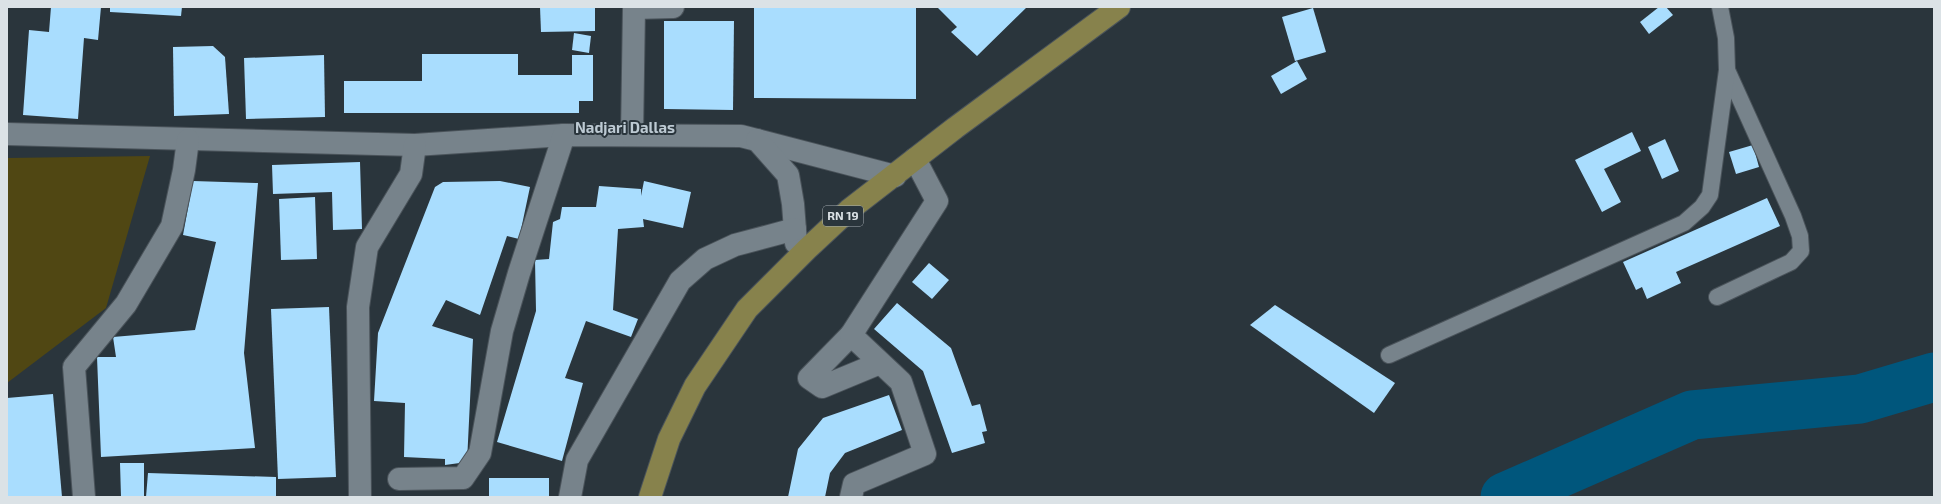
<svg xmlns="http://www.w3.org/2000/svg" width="1941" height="504" viewBox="0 0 1941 504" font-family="'Exo 2',sans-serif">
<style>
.green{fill:#504713}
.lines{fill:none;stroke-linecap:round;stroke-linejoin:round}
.river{stroke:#00567c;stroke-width:49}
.building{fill:#a9ddfe}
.lane-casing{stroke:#4a535a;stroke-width:18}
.street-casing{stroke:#4a535a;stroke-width:24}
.primary-casing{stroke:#4a535a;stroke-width:24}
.lane{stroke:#77838b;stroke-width:16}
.street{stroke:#77838b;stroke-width:22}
.primary{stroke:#87824c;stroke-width:22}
.labels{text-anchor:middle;stroke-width:4;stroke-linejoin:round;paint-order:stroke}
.shield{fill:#2a353c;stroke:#a6aeb3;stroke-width:1}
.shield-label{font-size:12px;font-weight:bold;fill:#dbe2e6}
.quarter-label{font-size:15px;font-weight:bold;fill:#bdcad3;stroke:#2a353c}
</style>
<rect width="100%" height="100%" fill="#2a353c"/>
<path class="green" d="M150,156L106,308L7,383V158Z"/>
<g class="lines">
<path class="river" d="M1505,497L1692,415L1860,399L1934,377"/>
</g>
<g class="building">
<path d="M51,7H101L98,40L84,38L78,119L23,115L29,30L49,32Z"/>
<path d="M110,7H182L181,16L110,12Z"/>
<path d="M540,7H595V31L541,32Z"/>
<path d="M754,7H916V99L754,98Z"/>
<path d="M937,7H1027L977,56L951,32L957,27Z"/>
<path d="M1659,7H1666L1673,15L1649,34L1640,22Z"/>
<path d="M1313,8L1326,52L1295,61L1282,17Z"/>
<path d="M664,21H734L733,110L664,109Z"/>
<path d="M574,33L591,36L589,53L572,50Z"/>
<path d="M213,46L225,57L229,114L174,116L173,47Z"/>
<path d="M422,54H518V75H572V55H593V101H579V113H344V81H422Z"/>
<path d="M324,55L325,117L246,119L244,58Z"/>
<path d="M1297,61L1307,79L1281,94L1271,76Z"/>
<path d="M1632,132L1641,151L1604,169L1621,202L1602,212L1575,160Z"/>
<path d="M1665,139L1679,171L1662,179L1648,147Z"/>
<path d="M1753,145L1759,167L1736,174L1729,152Z"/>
<path d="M360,162L362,229L333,230L332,192L273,194L272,165Z"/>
<path d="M193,181L258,183L244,353L255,448L101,457L97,357H116L113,337L195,330L216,242L183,235Z"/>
<path d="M500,181L530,187L519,239L507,236L480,315L446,300L432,326L473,339L467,462L445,465V459L404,457L405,403L374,401L378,333L435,187L443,182Z"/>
<path d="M644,181L691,192L683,228L643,219L644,227L618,229L613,310L638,319L631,337L586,321L565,378L583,383L562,461L497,442L536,311L535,260L549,259L553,222L560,219L562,207H596L599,186L641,189V196Z"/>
<path d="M315,197L317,259L281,260L279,199Z"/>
<path d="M1767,198L1780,226L1676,272L1681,283L1647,299L1642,287L1636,290L1623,262Z"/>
<path d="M929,263L949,280L932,299L912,282Z"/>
<path d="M897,303L951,348L972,406L980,404L987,431L982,432L985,443L952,453L923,371L874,329Z"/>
<path d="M1275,305L1395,383L1374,413L1250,325Z"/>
<path d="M329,307L336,477L278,479L271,309Z"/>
<path d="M53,394L62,497H7V398Z"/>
<path d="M889,395L902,430L845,453L830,473L825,497H788L798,449L823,418Z"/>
<path d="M120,463H144V497H121Z"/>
<path d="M148,473L276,477V497H146Z"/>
<rect x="489" y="478" width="60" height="19"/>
</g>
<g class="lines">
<g class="lane-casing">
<g id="lane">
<path d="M1717,297L1791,262L1801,251L1800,236L1793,216L1727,70"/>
<path d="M1389,355L1684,223L1702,207L1710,195L1727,70L1726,38L1720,7"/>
</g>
</g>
<g class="street-casing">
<g id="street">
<path d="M634,8L673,7"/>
<path d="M7,134L415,145L564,135L741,136L895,176"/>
<path d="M632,135L634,7"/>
<path d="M757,140L788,175L793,204L796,243"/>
<path d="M851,335L809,378L822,387L880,363"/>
<path d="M399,479L463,478L480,453L502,331L519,273L564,135"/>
<path d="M84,497L74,367L126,304L172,226L184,170L188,140"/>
<path d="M360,497L358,307L367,247L411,174L415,145"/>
<path d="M570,497L577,460L680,281L705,259L735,245L795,229"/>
<path d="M851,497L854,484L925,454L901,382L851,335L937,201L915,159"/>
</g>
</g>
<g class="primary-casing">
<path id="primary" d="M650,497L669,439L695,386L747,309L807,249L849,210L955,128L1119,7"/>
</g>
<use href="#lane" class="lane"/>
<use href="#street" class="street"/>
<use href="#primary" class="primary"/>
</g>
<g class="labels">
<rect class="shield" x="823" y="206" width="40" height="20" rx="3"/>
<g class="shield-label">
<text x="843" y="220">RN 19</text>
</g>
<g class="quarter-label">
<text x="625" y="133">Nadjari Dallas</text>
</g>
</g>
<rect width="1941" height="504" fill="none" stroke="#dbe2e6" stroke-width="16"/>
</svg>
